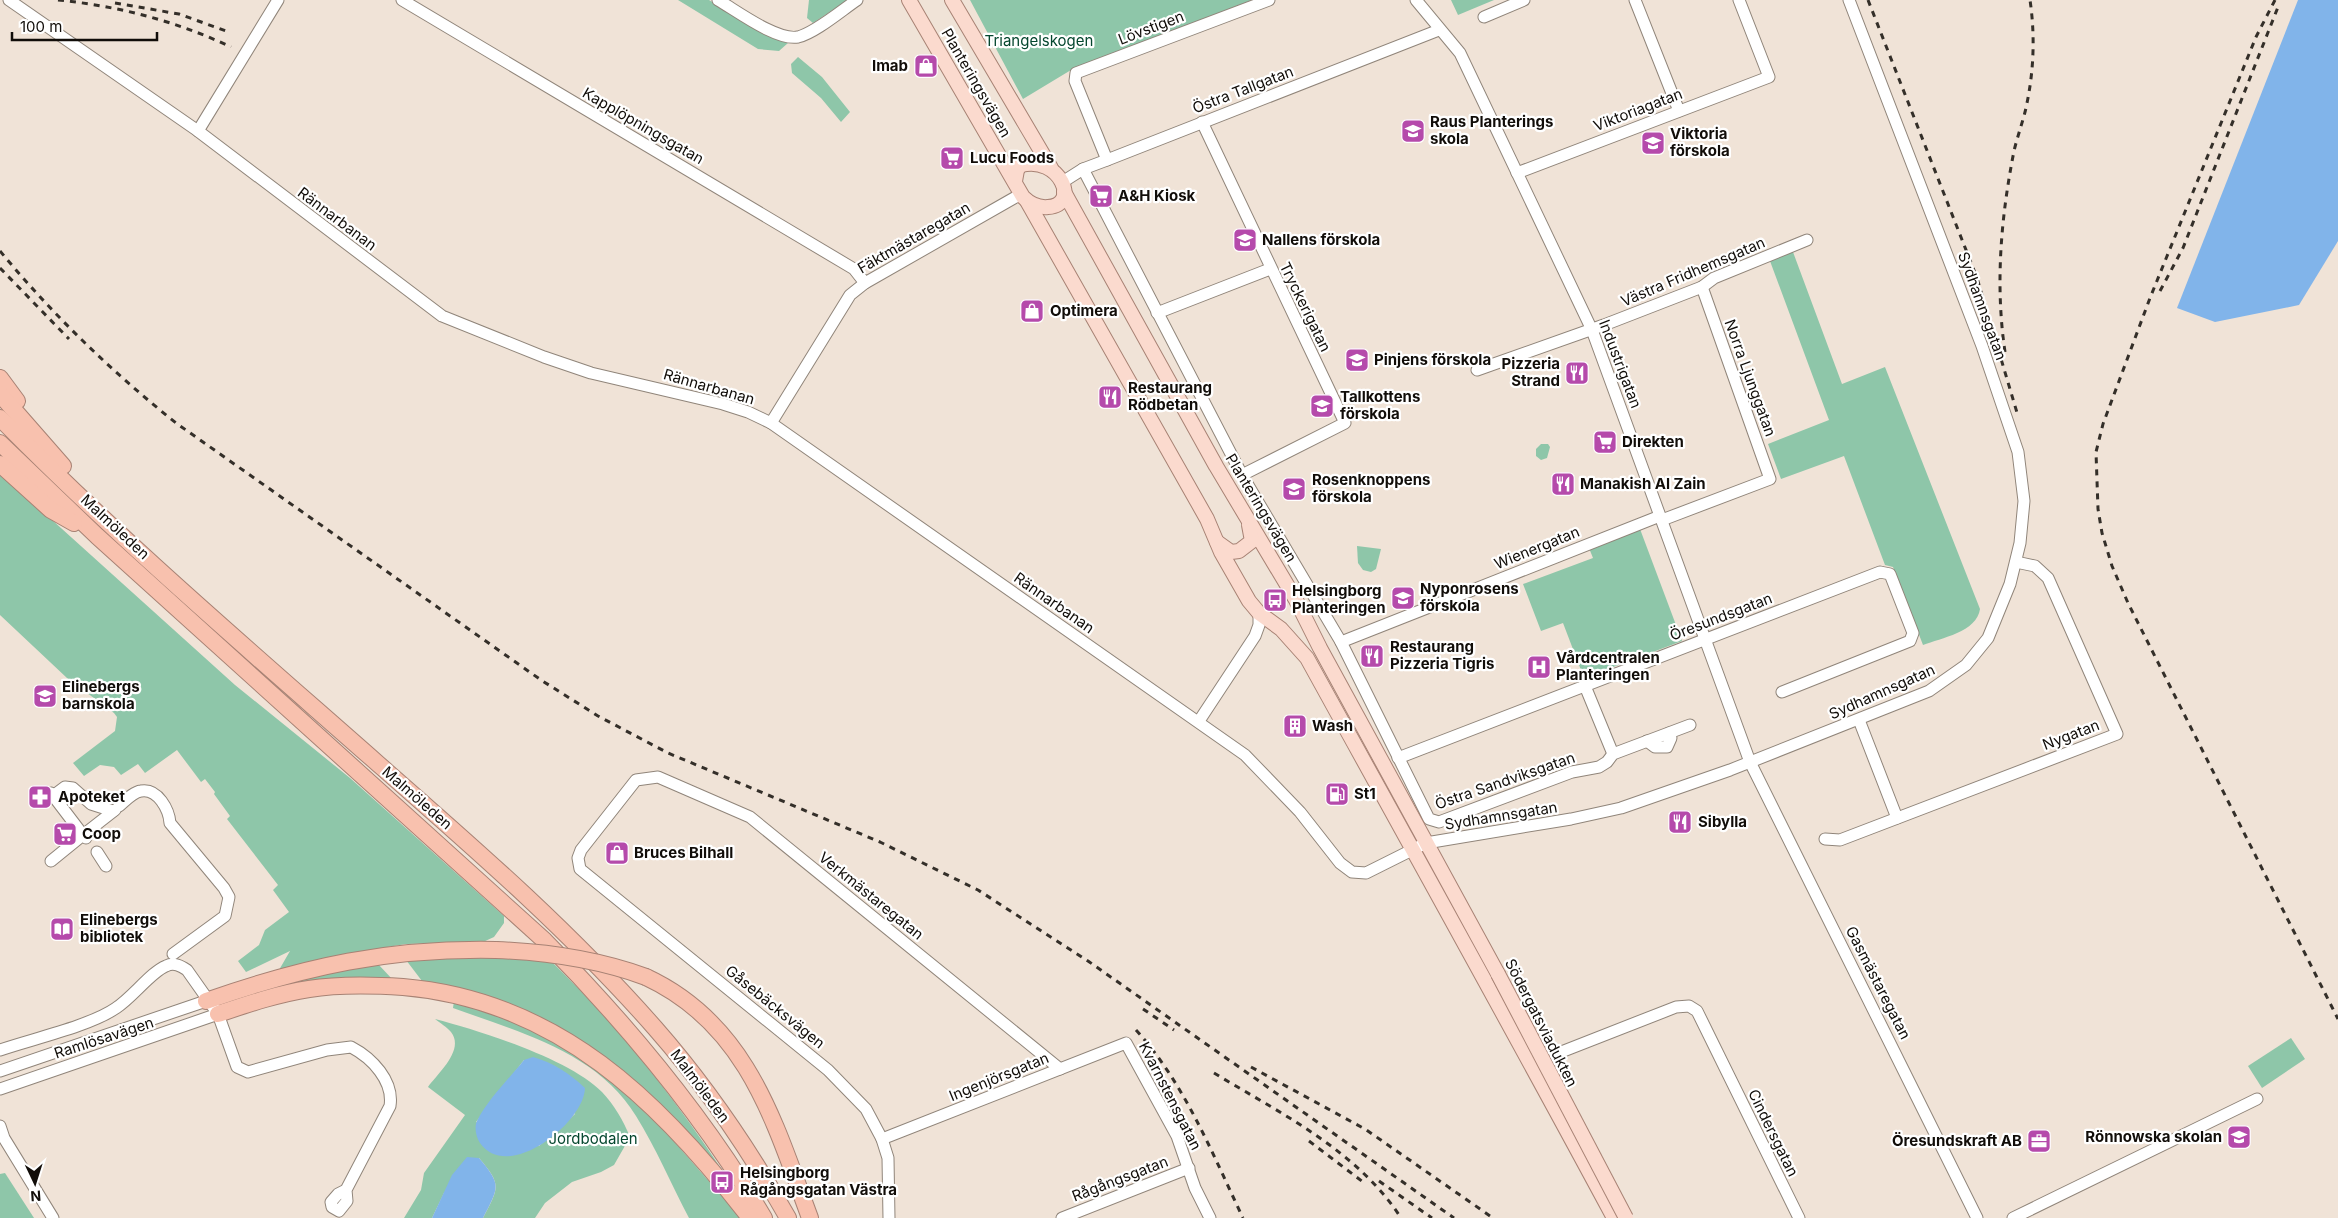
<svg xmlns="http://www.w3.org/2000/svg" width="2338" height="1218" viewBox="0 0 2338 1218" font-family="Inter,sans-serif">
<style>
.green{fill:#8ec6a9;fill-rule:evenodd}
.water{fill:#81b4ea}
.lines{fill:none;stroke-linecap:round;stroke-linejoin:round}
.minor-casing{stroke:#90857a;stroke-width:13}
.major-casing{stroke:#a78274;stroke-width:16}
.highway-casing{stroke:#a78274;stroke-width:18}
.minor{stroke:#fff;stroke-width:11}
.major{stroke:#fbdace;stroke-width:14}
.highway{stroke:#f8c1ae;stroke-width:16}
.rail{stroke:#342f29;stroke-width:3;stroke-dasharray:6 6;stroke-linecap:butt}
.major-bridge-casing{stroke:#a78274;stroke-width:16;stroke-linecap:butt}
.highway-bridge-casing{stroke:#a78274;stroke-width:18;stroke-linecap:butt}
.major-bridge{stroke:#fbdace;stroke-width:14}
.highway-bridge{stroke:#f8c1ae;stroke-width:16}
.labels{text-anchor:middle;stroke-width:4.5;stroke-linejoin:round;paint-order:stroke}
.street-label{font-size:15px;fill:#110d09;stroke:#fff}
.park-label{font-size:15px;fill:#05472f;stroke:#fff}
.poi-label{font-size:15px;font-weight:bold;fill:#110d09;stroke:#fff;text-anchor:start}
</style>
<rect width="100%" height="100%" fill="#f0e3d7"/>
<g class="green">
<path d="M678,0H709L772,38L788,43L779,51L758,49Z"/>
<path d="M809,0H848L813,23L807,18Z"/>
<path d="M970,0H1252L1071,70L1023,99Z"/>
<path d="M1451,0H1494L1458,15Z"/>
<path d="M798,57L822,77L850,112L841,122L821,98L792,73L791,64Z"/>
<path d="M1793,252L1842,384L1885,367L1980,609C1977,632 1941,638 1923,645L1893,567L1885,565L1844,456L1781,479L1768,444L1829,420L1770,261Z"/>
<path d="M1541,444H1548L1550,447L1547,458L1541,460L1536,456V449Z"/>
<path d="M0,473L235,685L350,778L504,916V923L494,937L483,942L406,944L369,950L279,970L290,951L246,972L238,961L259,945L265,930L289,912L273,890L278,885L227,819L230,816L214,794L215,792L205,779L201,782L177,750L145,773L138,764L121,775L114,767L100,765L84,776L73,763L115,731L117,717L114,713L67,678L0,615Z"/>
<path d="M1640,529L1682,641L1584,678L1563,623L1541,631L1523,584L1593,558L1589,548Z"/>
<path d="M1357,546L1381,549L1376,569L1371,572L1363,570L1358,563Z"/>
<path d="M484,957L552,962C622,1030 683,1108 735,1190L643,1092L464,989L422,981L406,960Z"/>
<path d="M378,964L393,980L235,1003L234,997L281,983Z"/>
<path d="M454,1001L476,1006L542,1033L607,1074L665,1131L741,1218H689C671,1184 656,1148 636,1116C597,1052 519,1032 453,1008Z"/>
<path d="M435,1019C481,1031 570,1059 602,1092C615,1106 623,1120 630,1137L614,1165L601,1172L572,1182L545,1203L535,1218H483C499,1187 502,1185 479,1158L444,1193L432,1218H404L421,1190L424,1173L465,1115L428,1087C438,1073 465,1050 451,1032C447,1027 440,1023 435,1019ZM524,1060L575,1114L539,1146L476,1122Z"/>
<path d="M2291,1038L2305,1059L2262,1088L2248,1066Z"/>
<path d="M5,1173L34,1218H0V1174Z"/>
</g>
<g class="water">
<path d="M2298,0H2338V241L2299,305L2215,322L2177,308Z"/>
<path d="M533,1057C554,1063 569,1073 585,1088C584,1123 508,1183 480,1143C476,1137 474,1127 477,1121C488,1099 509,1079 524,1060Z"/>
<path d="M467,1157L479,1158C502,1185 499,1187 483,1218H432L452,1175Z"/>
</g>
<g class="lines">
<g class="minor-casing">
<g id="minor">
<path d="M9,0L198,131L442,316L544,357L591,373L723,404L748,412L771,423L1245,755L1300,812L1340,863L1352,872L1366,873L1426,843L1571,819L1621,808L1730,770L1929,691L1966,665L1988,638L2010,584L2020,543L2024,501L2018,452L1982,346L1849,0"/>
<path d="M402,0L854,269L865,283"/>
<path d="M718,0C737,11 777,41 798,37C815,33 842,10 857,0"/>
<path d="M1416,0L1460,53L1592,330L1750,762L1977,1218"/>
<path d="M1635,0L1679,111"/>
<path d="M1484,17L1524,0"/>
<path d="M1202,122L1345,423L1242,475"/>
<path d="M198,131L278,0"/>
<path d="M1107,160L1075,81L1076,73L1269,0"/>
<path d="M1083,169L1242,475L1341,642L1429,819L1439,822L1572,772L1599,767L1607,762L1613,754L1690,725"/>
<path d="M1517,173L1769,77L1739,0"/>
<path d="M1061,183L1083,169L1107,160L1439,30"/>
<path d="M1157,313L1270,269"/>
<path d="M1477,370L1604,325L1702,287L1714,278L1807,240"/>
<path d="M771,423L850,295L865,283L1021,194"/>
<path d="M1662,520L1770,479L1702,287"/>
<path d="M1341,642L1660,516"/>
<path d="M1585,686L1613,754"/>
<path d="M1859,720L1897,818"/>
<path d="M1199,721L1255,636L1259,625V613"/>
<path d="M1647,741L1655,747H1667L1671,738L1669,733"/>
<path d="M1398,758L1880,572L1890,574L1913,633L1910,641L1782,692"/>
<path d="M51,793L83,835L115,810"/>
<path d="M53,796L65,787L73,788L91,804L113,811"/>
<path d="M119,806C125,801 133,792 141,791C158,788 169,810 170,823L224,888L229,897L225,916L173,954"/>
<path d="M1825,839L1840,840L2117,734L2048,578L2035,566L2016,562"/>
<path d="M97,852L106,866"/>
<path d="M51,861L83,835L86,838"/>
<path d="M0,1050C32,1039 90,1026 116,1008C132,998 151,972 166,966C174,962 181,966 187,970L218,1014L237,1067L248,1072L327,1050L351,1047C372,1058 394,1081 390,1106L346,1190L347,1201L339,1211L332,1207L331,1202L338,1194L346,1190"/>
<path d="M0,1071L206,1001"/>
<path d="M1545,1072L1549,1058L1556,1054L1676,1007L1689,1006L1697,1011L1799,1218"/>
<path d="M0,1089L218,1014"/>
<path d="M0,1126L4,1138L53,1218"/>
<path d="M882,1139L1126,1043L1177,1136L1195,1188L1210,1218"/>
<path d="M889,1218L888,1158L882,1139L866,1109L828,1070L580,869L578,858L581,850L636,780L658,777L750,817L1060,1069"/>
<path d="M1062,1218L1189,1168"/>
<path d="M2013,1218L2257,1099"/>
</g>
</g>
<g class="major-casing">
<g id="major">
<path d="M909,0L1023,197C1029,203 1038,208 1048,207C1081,205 1060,155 1021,165L1017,170L1015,181"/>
<path d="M952,0L1051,168"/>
<path d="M1064,192L1216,466L1296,600L1320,648L1498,974"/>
<path d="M1027,201L1207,519L1221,552L1249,601L1259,613L1281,629L1307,658C1410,845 1513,1030 1614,1218"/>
<path d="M1217,542L1231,552L1239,551L1252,541L1249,525"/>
</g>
</g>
<g class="highway-casing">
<g id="highway">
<path d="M0,378L17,401"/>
<path d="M0,394L63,466"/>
<path d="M0,418C119,539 249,650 376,762C473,847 570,931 655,1028C706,1086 750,1151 788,1218"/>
<path d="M0,443L97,536L545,941C629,1026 703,1115 764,1218"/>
<path d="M0,464L51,510L74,523"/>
<path d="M646,977C747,1024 774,1121 810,1218"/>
<path d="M206,1001C306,966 389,948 496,950"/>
<path d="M218,1014C248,1004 277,994 309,989C340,984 372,985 403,987C557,1000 660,1101 750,1218"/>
</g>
</g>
<use href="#minor" class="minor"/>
<use href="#major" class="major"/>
<use href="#highway" class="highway"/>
<g class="rail">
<path d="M58,0C118,6 176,21 231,47"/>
<path d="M1868,0L1977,278L2018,416"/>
<path d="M2275,0L2256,37L2150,298L2103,424L2096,452L2098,509L2102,533L2112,566L2128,603L2338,1019"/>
<path d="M115,3L179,14L226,31"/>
<path d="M0,251C53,315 111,371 176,423L541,680L598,716L668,753L880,842L978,890L1088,961L1454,1218"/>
<path d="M0,268L69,339"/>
<path d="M2160,291L2183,248L2278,7"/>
<path d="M2005,352C1995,284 2001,217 2014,151C2018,134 2024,119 2027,103C2034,69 2035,34 2030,0"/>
<path d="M1143,1009L1174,1030"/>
<path d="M1136,1030C1185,1084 1212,1153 1243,1218"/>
<path d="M1251,1067L1365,1129L1493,1218"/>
<path d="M1214,1073C1280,1113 1358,1151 1401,1218"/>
<path d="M1309,1141L1363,1182"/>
<path d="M1379,1181L1432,1218"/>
</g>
<g class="major-bridge-casing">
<path id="major-bridge" d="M1498,974L1626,1218"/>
</g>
<g class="highway-bridge-casing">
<path id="highway-bridge" d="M496,950C548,952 597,959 646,977"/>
</g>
<use href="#major-bridge" class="major-bridge"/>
<use href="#highway-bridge" class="highway-bridge"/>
</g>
<defs>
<g id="shop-square" transform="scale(1.25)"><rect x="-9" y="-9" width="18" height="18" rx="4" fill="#b54aab" stroke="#fff"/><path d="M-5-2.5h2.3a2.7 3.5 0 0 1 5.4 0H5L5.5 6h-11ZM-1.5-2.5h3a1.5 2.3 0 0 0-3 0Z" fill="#fff"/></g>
<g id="school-square" transform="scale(1.25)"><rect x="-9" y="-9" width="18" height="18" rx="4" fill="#b54aab" stroke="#fff"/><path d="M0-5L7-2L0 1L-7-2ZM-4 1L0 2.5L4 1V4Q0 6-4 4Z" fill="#fff"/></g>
<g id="supermarket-square" transform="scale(1.25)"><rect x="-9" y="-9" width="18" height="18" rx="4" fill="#b54aab" stroke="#fff"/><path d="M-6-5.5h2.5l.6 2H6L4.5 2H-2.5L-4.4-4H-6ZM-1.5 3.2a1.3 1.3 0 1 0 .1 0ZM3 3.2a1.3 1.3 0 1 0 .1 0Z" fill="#fff"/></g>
<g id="restaurant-square" transform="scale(1.25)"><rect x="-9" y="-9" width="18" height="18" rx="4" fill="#b54aab" stroke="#fff"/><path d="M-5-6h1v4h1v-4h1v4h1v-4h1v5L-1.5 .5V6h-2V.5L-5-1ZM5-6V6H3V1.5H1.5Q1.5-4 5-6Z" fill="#fff"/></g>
<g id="bus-square" transform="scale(1.25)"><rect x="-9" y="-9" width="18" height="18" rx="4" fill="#b54aab" stroke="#fff"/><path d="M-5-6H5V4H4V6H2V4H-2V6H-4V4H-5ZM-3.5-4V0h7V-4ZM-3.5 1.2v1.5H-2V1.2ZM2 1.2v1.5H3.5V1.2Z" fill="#fff"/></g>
<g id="hospital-square" transform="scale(1.25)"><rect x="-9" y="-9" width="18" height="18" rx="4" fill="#b54aab" stroke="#fff"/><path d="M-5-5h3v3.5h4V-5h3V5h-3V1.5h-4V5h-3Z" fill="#fff"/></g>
<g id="building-square" transform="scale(1.25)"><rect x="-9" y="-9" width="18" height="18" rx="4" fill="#b54aab" stroke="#fff"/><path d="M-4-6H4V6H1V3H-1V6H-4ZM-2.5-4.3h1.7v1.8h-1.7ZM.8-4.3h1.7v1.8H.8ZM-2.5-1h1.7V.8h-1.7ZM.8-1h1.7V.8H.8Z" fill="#fff"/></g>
<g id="fuel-square" transform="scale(1.25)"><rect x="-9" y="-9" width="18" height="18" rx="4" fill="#b54aab" stroke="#fff"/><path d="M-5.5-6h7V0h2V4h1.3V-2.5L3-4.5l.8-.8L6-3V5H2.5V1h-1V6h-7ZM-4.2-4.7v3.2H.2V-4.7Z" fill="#fff"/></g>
<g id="pharmacy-square" transform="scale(1.25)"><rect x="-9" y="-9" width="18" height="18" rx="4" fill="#b54aab" stroke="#fff"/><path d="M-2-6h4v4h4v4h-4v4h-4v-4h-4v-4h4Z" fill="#fff"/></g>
<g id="library-square" transform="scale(1.25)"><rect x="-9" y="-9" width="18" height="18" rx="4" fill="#b54aab" stroke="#fff"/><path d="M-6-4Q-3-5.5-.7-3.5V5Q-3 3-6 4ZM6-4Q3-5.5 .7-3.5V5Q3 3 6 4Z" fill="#fff"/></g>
<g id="office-square" transform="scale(1.25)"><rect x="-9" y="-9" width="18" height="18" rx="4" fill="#b54aab" stroke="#fff"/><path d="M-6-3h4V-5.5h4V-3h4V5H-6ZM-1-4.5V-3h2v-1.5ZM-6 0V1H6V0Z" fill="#fff"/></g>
</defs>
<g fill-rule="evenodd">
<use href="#shop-square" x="926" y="66"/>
<use href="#school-square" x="1413" y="131"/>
<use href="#school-square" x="1653" y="143"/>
<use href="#supermarket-square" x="952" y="158"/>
<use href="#supermarket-square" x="1101" y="196"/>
<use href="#school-square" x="1245" y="240"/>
<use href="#shop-square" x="1032" y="311"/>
<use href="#school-square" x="1357" y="360"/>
<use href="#restaurant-square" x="1577" y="373"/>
<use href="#restaurant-square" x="1110" y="397"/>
<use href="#school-square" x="1322" y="406"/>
<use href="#supermarket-square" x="1605" y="442"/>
<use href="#restaurant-square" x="1563" y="484"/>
<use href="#school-square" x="1294" y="489"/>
<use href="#school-square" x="1403" y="598"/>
<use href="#bus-square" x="1275" y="600"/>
<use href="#restaurant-square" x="1372" y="656"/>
<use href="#hospital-square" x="1539" y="667"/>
<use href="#school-square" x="45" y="696"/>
<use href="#building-square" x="1295" y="726"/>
<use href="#fuel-square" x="1337" y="794"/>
<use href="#pharmacy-square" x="40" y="797"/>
<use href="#restaurant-square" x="1680" y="822"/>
<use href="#supermarket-square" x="65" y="834"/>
<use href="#shop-square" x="617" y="853"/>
<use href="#library-square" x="62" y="929"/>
<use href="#school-square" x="2239" y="1137"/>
<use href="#office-square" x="2039" y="1141"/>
<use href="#bus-square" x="722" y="1182"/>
</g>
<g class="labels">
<g class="street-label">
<text transform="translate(1151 28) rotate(-21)" y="5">Lövstigen</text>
<text transform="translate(976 83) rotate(60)" y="5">Planteringsvägen</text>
<text transform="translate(1243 90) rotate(-21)" y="5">Östra Tallgatan</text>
<text transform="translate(1638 110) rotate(-21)" y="5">Viktoriagatan</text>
<text transform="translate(643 126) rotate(30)" y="5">Kapplöpningsgatan</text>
<text transform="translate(337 219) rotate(37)" y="5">Rännarbanan</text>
<text transform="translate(914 238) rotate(-30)" y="5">Fäktmästaregatan</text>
<text transform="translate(1693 272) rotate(-23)" y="5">Västra Fridhemsgatan</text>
<text transform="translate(1982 306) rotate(70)" y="5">Sydhamnsgatan</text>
<text transform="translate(1305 307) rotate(64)" y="5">Tryckerigatan</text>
<text transform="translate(1620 364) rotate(69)" y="5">Industrigatan</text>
<text transform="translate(1750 378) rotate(70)" y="5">Norra Ljunggatan</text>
<text transform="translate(709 387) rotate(16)" y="5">Rännarbanan</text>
<text transform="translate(1261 508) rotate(59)" y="5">Planteringsvägen</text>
<text transform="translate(115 527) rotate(43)" y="5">Malmöleden</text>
<text transform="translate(1537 548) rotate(-22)" y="5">Wienergatan</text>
<text transform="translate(1054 603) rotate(35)" y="5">Rännarbanan</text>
<text transform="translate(1721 617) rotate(-21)" y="5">Öresundsgatan</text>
<text transform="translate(1882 692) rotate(-24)" y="5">Sydhamnsgatan</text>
<text transform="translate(2071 735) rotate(-21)" y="5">Nygatan</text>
<text transform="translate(1505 781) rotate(-19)" y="5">Östra Sandviksgatan</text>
<text transform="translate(417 798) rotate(41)" y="5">Malmöleden</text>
<text transform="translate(1501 816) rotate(-9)" y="5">Sydhamnsgatan</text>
<text transform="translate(871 896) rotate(39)" y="5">Verkmästaregatan</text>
<text transform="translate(1878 983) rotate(63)" y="5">Gasmästaregatan</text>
<text transform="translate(775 1007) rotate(39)" y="5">Gåsebäcksvägen</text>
<text transform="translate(1541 1023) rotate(63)" y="5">Södergatsviadukten</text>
<text transform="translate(104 1038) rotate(-18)" y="5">Ramlösavägen</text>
<text transform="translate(999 1077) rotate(-22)" y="5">Ingenjörsgatan</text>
<text transform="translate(700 1086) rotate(53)" y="5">Malmöleden</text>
<text transform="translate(1170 1096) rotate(63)" y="5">Kvarnstensgatan</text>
<text transform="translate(1773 1133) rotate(64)" y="5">Cindersgatan</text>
<text transform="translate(1120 1179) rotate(-21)" y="5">Rågångsgatan</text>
</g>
<g class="park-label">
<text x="1039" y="46">Triangelskogen</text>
<text x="593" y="1144">Jordbodalen</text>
</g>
<g class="poi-label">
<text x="908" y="71" text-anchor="end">Imab</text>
<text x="1430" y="127">Raus Planterings<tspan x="1430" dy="17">skola</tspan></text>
<text x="1670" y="139">Viktoria<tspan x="1670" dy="17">förskola</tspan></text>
<text x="970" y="163">Lucu Foods</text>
<text x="1118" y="201">A&amp;H Kiosk</text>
<text x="1262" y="245">Nallens förskola</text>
<text x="1050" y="316">Optimera</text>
<text x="1374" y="365">Pinjens förskola</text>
<text x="1560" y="369" text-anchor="end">Pizzeria<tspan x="1560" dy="17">Strand</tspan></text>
<text x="1128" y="393">Restaurang<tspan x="1128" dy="17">Rödbetan</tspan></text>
<text x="1340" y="402">Tallkottens<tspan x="1340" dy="17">förskola</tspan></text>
<text x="1622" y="447">Direkten</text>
<text x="1312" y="485">Rosenknoppens<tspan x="1312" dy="17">förskola</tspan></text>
<text x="1580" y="489">Manakish Al Zain</text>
<text x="1420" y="594">Nyponrosens<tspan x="1420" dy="17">förskola</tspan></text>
<text x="1292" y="596">Helsingborg<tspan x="1292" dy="17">Planteringen</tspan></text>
<text x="1390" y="652">Restaurang<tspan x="1390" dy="17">Pizzeria Tigris</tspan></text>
<text x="1556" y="663">Vårdcentralen<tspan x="1556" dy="17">Planteringen</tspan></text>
<text x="62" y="692">Elinebergs<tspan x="62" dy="17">barnskola</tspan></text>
<text x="1312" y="731">Wash</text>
<text x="1354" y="799">St1</text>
<text x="58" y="802">Apoteket</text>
<text x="1698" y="827">Sibylla</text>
<text x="82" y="839">Coop</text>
<text x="634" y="858">Bruces Bilhall</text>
<text x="80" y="925">Elinebergs<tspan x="80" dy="17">bibliotek</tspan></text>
<text x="2222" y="1142" text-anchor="end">Rönnowska skolan</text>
<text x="2022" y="1146" text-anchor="end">Öresundskraft AB</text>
<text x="740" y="1178">Helsingborg<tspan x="740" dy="17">Rågångsgatan Västra</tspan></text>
</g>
</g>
<g transform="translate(35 1183) rotate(176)" stroke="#ffffff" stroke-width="4" paint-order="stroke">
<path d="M0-4L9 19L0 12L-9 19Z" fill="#110d09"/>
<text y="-8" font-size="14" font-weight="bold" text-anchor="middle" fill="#110d09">N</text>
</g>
<path d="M12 32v8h145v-8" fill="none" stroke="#110d09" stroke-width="2.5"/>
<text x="20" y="32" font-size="15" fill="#110d09" stroke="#ffffff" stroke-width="4" paint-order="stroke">100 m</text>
</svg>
